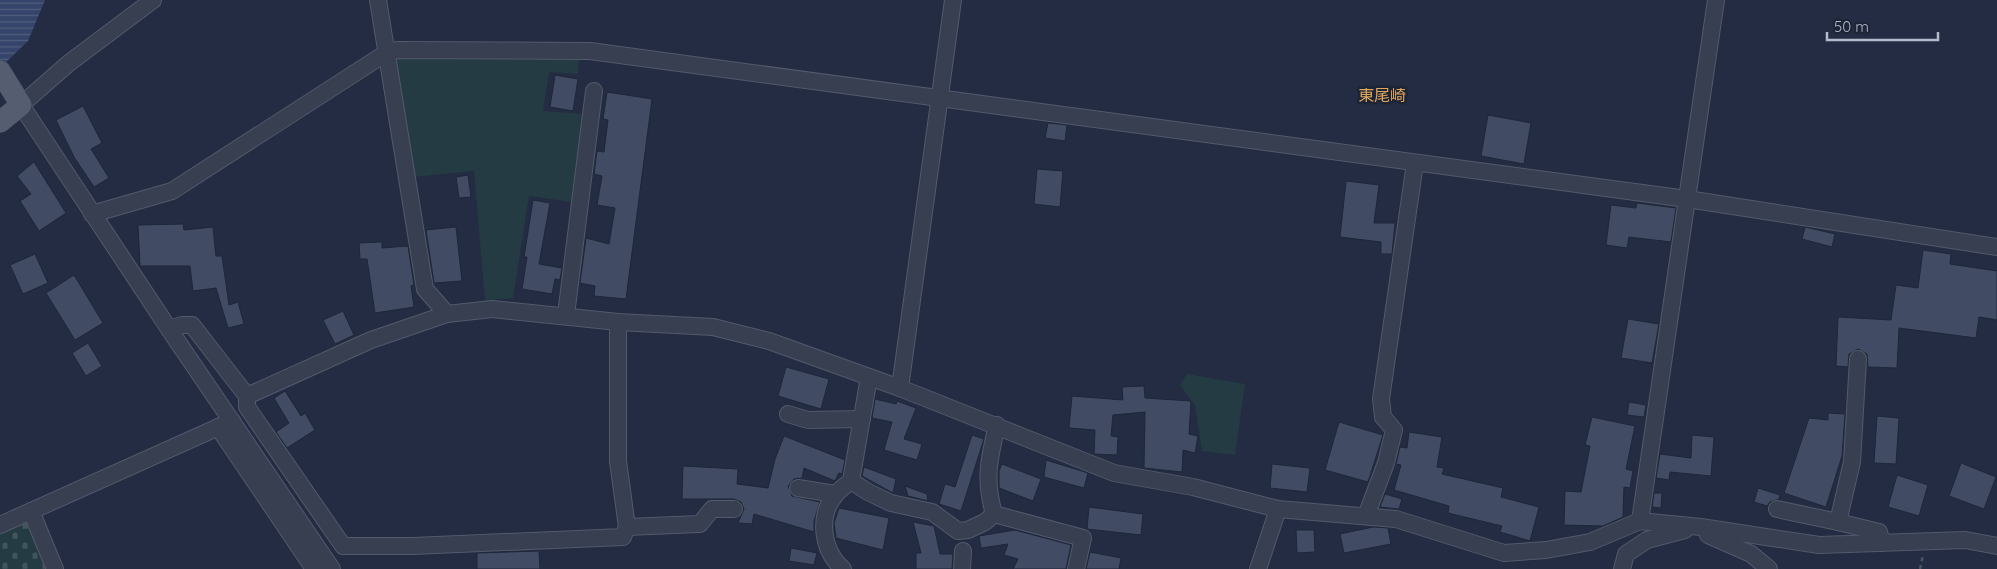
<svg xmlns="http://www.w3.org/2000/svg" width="1997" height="569" viewBox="0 0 1997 569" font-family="Quicksand,'Noto Sans JP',sans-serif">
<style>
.green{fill:#253b43}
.cemetery{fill:url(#cemetery-stones)}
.water{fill:url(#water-rules)}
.building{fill:#414b64;stroke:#1e2638}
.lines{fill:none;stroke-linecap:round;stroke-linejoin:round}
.minor-casing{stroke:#525a6c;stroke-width:18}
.major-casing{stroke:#41485a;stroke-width:22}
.path{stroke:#43585f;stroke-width:2.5;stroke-dasharray:4 4;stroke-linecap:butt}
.minor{stroke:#373f51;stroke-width:16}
.major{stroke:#555d71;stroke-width:21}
.labels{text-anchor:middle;stroke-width:5;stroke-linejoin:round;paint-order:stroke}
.neighbourhood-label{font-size:16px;fill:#dfa65c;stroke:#1c2436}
</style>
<defs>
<pattern id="cemetery-stones" width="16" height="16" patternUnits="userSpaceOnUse" patternTransform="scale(1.25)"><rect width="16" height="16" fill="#253b43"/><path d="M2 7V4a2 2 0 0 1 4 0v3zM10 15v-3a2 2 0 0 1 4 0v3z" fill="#42555d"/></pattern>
<pattern id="water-rules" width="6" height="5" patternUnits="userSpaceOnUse" patternTransform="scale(1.25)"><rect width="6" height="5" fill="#35446a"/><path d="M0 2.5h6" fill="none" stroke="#505d7e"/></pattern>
</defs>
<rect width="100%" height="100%" fill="#232c42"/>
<g class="green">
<path d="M397,57L579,60L578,74L549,72L543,111L584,114L572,202L529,196L513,298L485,300L474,171L412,177L393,60Z"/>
<path d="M1187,374L1245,384L1235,455L1202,451L1195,405L1180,385Z"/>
</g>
<path class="cemetery" d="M31,519L51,569H0V533Z"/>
<path class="water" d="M0,0H45L28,41L0,68Z"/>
<g class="building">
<path d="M555,75L578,79L573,111L550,107Z"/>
<path d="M607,92L652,99L626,299L594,296L595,286L580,283L586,238L609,244L615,208L597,205L602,176L594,174L597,151L604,152L608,120L603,119Z"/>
<path d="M83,106L102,143L91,149L109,178L94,187L74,157L56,120Z"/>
<path d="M1488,115L1531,123L1524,164L1481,156Z"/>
<path d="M1048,123L1067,125L1065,141L1045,138Z"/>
<path d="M34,162L66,213L39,231L20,201L31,194L17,176Z"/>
<path d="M1037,169L1063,171L1060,207L1034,204Z"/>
<path d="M468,175L471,197L459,198L456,177Z"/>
<path d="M1346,181L1379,185L1374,223H1395L1392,254H1381V242L1340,237Z"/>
<path d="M533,200L550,203L539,264L562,268L560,280L555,279L552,294L522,289L527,257H524Z"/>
<path d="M1637,203L1676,208L1671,242L1629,237L1627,248L1606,245L1611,205L1636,208Z"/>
<path d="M183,224L184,230L213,227L216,256H222L229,305L238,302L244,324L228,328L216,288L193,291L190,266H140L138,225Z"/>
<path d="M456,227L462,281L434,283L426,230Z"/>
<path d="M1805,227L1835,234L1832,247L1802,239Z"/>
<path d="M382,242V248L408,246L414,285L411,286L414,307L375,313L367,259H360L359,243Z"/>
<path d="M1923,250L1951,254L1950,264L1997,271V320L1979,317L1976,338L1899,328L1897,368L1868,367L1867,354L1858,349L1849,354L1848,367L1836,366L1838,317L1891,320L1896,285L1918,288Z"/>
<path d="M35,254L48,283L23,294L10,265Z"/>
<path d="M74,275L103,323L75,340L46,293Z"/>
<path d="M343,311L354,335L335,344L323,320Z"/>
<path d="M1628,319L1659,324L1652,363L1621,358Z"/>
<path d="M88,343L102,366L86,376L72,353Z"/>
<path d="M786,367L829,379L821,409L778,396Z"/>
<path d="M1144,386L1145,398L1191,401L1189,434L1198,436L1195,453L1183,450L1182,472L1144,468L1145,412L1113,415L1111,436L1118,437L1117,455L1094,454L1095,430L1069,428L1072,396L1123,400L1122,387Z"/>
<path d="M285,391L301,416L305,413L315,430L287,448L276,432L289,423L274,398Z"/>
<path d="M875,399L896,404L897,401L916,408L904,439L922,444L917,460L884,450L892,422L872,418Z"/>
<path d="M1629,402L1646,405L1644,417L1627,415Z"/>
<path d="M1828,413L1845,414L1842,456L1826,507L1784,493L1809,418L1828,420Z"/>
<path d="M1877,416L1899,418L1896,464L1874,463Z"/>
<path d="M1592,417L1635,426L1626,469L1633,471L1630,488L1624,487L1623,517L1603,526L1564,525L1565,491L1581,492L1590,446L1585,445Z"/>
<path d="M1339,422L1383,435L1368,482L1325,470Z"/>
<path d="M1409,432L1442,437L1437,467L1444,468L1442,474L1503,488L1501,497L1539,507L1530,541L1500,532L1502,526L1448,513L1449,506L1394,490L1401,465L1396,464L1400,447L1407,448Z"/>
<path d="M972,435L984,439L961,511L939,504L945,484L955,487Z"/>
<path d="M1692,435L1714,437L1711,476L1670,472L1669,480L1656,478L1660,454L1691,458Z"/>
<path d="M784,436L845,460L842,474L839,473L835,481L804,468L802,478L794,479L788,486L792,496L820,502L814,521V532L754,514L752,524L738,523L744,509L741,502L734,499H682L683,466L738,469L737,484L768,488L775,459Z"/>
<path d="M1046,460L1088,473L1084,488L1044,477Z"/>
<path d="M1961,463L1996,477L1984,509L1949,496Z"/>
<path d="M1002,464L1041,479L1033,501L999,488V471Z"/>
<path d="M1272,464L1310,468L1307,492L1270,488Z"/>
<path d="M864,467L896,479L893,493L862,476Z"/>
<path d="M1897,475L1928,485L1919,516L1888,507Z"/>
<path d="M905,486L927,494L928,501L908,496Z"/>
<path d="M1758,488L1780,495L1779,499L1770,502L1767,506L1754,502Z"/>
<path d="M1654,493H1662L1661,508L1652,507Z"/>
<path d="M1385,494L1402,499L1399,509L1380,507Z"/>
<path d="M1089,507L1143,514L1141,535L1087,529Z"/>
<path d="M839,508L889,518L883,550L836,538L834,523Z"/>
<path d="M913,522L934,526L940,554H953L952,569H916V553H921Z"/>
<path d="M1373,527L1388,528L1391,544L1344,553L1340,534Z"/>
<path d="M1015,530L1071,545L1066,569H1013L1018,559L1004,555L1008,544L981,548L979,536Z"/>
<path d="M1296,530H1314L1315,552L1297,553Z"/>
<path d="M791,548L817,553L814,565L789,561Z"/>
<path d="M539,551L540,569H477V553Z"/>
<path d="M1090,552L1121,558L1119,569H1086Z"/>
</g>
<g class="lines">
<g class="minor-casing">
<g id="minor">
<path d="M153,0L69,63L21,105L169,329L332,569"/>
<path d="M378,0L425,289L447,314"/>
<path d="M92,214L172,191L386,53L397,50L590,51L1687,199L1997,247"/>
<path d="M566,315L594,91"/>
<path d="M618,322V461L627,527L700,524L712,509H734"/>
<path d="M169,329L182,325H192L247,396L371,340L447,314L492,309L618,322L713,327L769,341L900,388L1114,473L1193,487L1278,509L1396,519L1504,553L1546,550L1590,542L1640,521L1701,527L1819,545L1965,540L1997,546"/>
<path d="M1858,359L1852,462L1838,522L1879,532L1882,543"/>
<path d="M900,388L953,0"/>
<path d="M247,396V407L343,546H413L623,537L627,527"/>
<path d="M788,414L808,420L862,419"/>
<path d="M997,425C989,459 984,479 994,514L1083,538L1076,569"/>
<path d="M218,427L314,569"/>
<path d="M851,481L868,492L891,503L932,512L958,531L968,530L985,522L994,514"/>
<path d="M798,488L835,494"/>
<path d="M1777,509L1838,522"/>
<path d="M31,511L55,569"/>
<path d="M1366,516L1386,463L1394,430L1383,417L1381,399L1415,163"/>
<path d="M1640,521L1716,0"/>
<path d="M0,525L232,421"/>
<path d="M1708,535L1751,554L1769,569"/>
<path d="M843,569C822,551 817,516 836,494C840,489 846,485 851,481L869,377"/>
<path d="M962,569L963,551"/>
<path d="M1258,569L1278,509"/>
<path d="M1622,569L1626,554L1647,540L1685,530"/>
</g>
</g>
<g class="major-casing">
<path id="major" d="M0,71L21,105L0,122"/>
</g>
<path class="path" d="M1920,569L1923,555"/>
<use href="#minor" class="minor"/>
<use href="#major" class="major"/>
</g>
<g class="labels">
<g class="neighbourhood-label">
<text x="1382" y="101">東尾崎</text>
</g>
</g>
<path d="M1827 32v8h111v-8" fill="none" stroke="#b4bacc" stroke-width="2.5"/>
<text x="1834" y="32" font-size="15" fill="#b4bacc" stroke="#1c2436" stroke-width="4" paint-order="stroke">50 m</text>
</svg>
